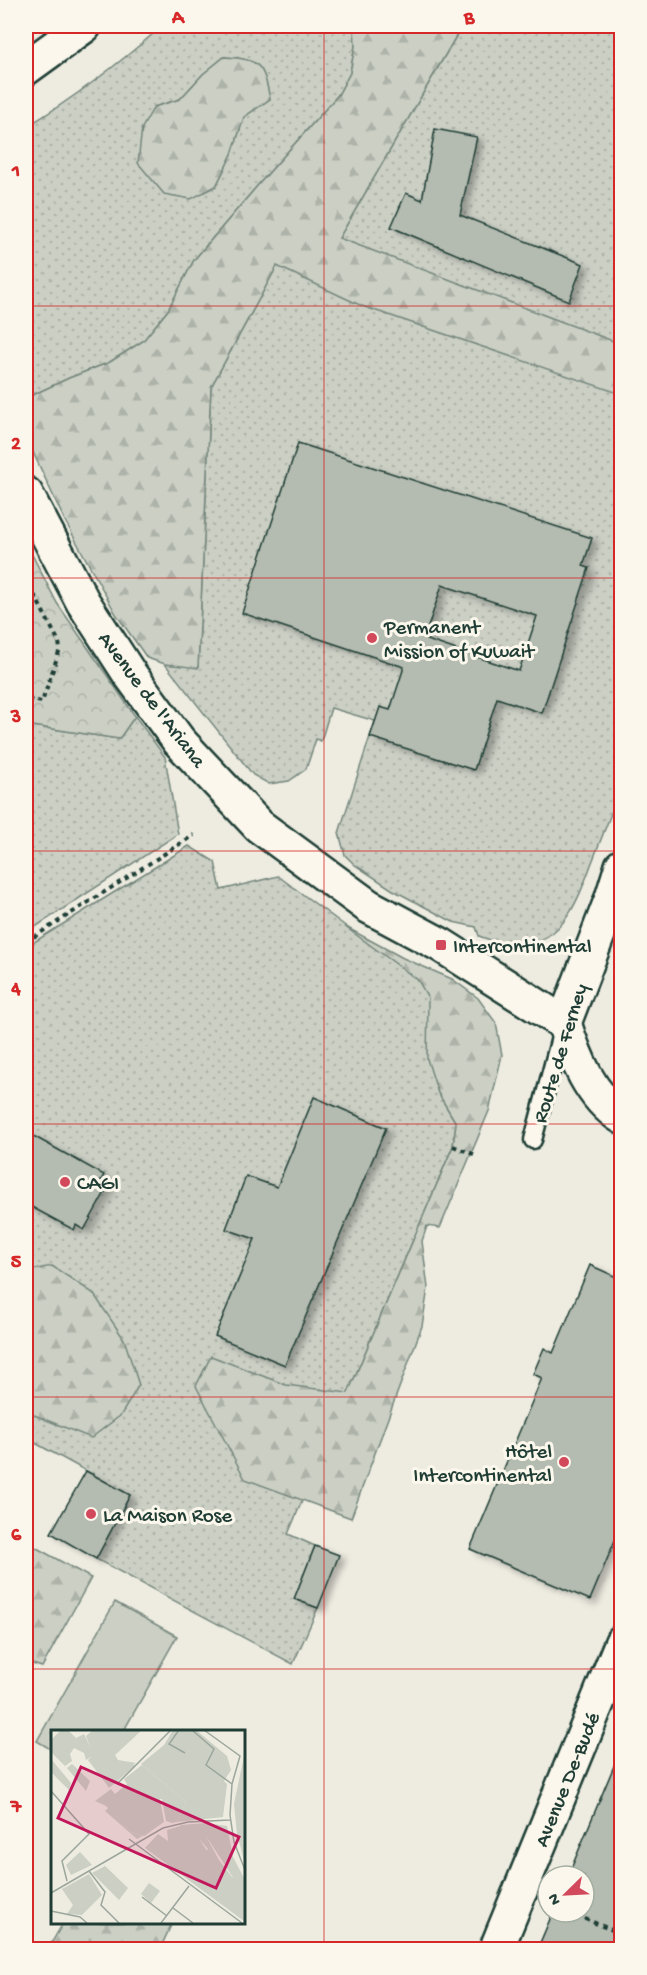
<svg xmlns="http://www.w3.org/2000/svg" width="647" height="1975" viewBox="0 0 647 1975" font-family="'Gochi Hand',sans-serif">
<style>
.grass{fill:url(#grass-dots);stroke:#75867c;stroke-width:1.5;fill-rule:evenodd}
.forest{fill:url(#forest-firs);stroke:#75867c;stroke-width:1.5}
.park{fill:url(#park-crowns);stroke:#75867c;stroke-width:1.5}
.pitch{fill:#cbcfc4;stroke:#75867c;stroke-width:1.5}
.building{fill:#b4bbb0;stroke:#1f3d34;stroke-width:1.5;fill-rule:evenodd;filter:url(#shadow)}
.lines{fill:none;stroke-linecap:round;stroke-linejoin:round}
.service-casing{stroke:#1f3d34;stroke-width:21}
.minor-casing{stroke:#1f3d34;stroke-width:38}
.tertiary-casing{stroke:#1f3d34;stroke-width:38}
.primary-casing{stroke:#1f3d34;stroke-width:38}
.path{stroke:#1f3d34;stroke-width:4;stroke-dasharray:4.5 4.5;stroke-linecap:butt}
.service{stroke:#fbf7ec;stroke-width:16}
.minor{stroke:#fbf7ec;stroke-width:33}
.tertiary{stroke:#fbf7ec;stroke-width:33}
.primary{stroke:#fbf7ec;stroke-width:33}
.grid{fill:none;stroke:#d62828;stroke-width:1.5;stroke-opacity:0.55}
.poi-dot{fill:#d1495b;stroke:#fbf7ec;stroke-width:2}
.labels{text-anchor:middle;stroke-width:6;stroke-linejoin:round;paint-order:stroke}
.poi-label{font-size:21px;fill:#1f3d34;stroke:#fbf7ec;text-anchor:start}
.street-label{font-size:21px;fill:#1f3d34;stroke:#fbf7ec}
.inset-road{fill:none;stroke:#9ba69c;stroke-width:1.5}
.view{fill:#c2185b;fill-opacity:0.15;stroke:#c2185b;stroke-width:3}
.inset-edge{fill:none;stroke:#1f3d34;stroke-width:3}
.neatline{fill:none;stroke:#d62828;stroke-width:2}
.grid-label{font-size:20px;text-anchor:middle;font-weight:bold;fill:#d62828}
</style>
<defs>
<pattern id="grass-dots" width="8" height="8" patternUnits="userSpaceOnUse" patternTransform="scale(1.5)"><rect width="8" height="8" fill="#cbcfc4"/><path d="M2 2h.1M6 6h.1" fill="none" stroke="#aeb3a9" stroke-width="1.8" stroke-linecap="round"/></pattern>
<pattern id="forest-firs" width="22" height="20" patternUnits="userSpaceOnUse" patternTransform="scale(1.5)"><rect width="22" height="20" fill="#cbcfc4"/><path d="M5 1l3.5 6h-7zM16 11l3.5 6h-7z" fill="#aeb3a9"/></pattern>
<pattern id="park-crowns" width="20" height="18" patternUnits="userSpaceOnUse" patternTransform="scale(1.5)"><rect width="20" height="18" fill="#cbcfc4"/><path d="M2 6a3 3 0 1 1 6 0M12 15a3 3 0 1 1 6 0" fill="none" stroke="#aeb3a9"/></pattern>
<filter id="shadow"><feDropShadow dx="6" dy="4" stdDeviation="3" flood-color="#0004"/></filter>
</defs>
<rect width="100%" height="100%" fill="#eeece1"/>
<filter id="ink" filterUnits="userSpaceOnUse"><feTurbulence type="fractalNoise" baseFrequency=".0167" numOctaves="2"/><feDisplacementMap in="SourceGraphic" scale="12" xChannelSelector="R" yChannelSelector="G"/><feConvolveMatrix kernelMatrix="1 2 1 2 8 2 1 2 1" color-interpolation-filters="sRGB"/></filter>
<g filter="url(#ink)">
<g class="grass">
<path d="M162,26H354L355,46L350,73L338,95L258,185L194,260L168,310L143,341L110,362L69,378L26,398V127C74,98 120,63 162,26ZM224,57C261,59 263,65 270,99L244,117L232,154L216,186L154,107L180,99L203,74Z"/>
<path d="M462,26H621V788C611,814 601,840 591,865C576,906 560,950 506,944C497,943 487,939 479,936L476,927L453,922L393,890L355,865L345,855L339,833L375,721L331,708L321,741L316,739L306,769L289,781L269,784L253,775L165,664L198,667L211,387L277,266L339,238Z"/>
<path d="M135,716L165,757L178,834L26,933V725L119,739Z"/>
<path d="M189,846L215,862L221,890L278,876L418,980L429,998L428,1059L438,1093L456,1123L453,1146L288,1534L315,1546L294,1599L318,1608L293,1664L96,1559L130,1495L26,1438V947Z"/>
</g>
<g class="forest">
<path d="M354,26H462L339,238L621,344V394L362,306L277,266L211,387L198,668L165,664L147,658L116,614L64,519L26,437V398L69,378L110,362L143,341L168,310L194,260L258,185L338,95L350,73L355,46Z"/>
<path d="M224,57C261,59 263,65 270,99L244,117L232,154L216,186L191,199L164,194L138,163L142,128L154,107L180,99L203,74Z"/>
<path d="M344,926L403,958L452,979L478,998L496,1023L502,1055L489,1111L440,1228L427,1226L422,1241L428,1288L422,1326L351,1518L245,1479L196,1386L211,1356L286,1385L348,1393L453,1146L456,1123L438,1093L427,1059L428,998L418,980Z"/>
<path d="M52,1266L93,1293L124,1339L139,1385L121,1415L91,1438L34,1415L26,1409V1271Z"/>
<path d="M26,1542L91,1578L42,1667L26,1662Z"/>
<path d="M63,1923V1922L172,1923L160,1949H48Z"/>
</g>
<path class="park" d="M26,543L57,603L135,716L119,739L26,725Z"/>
<path class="pitch" d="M115,1602L177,1636L123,1732H52V1750L37,1741Z"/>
<g class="building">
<path d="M435,129L477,137L460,215L583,264L569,301L391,227L406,193L422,200Z"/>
<path d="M298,443L592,538L583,566L589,568L542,713L497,698L474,770L370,737L380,707L390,710L404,667L242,613ZM442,585L537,616L519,671L424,639Z"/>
<path d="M314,1097L386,1128L285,1365L215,1336L255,1239L226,1229L246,1176L277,1187Z"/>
<path d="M26,1132L104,1175L101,1180L109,1185L84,1230L76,1225L74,1230L26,1204Z"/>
<path d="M590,1265L621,1279V1526L590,1600L470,1549L542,1378L533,1374L544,1348L553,1353Z"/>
<path d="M86,1471L130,1495L96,1559L51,1533Z"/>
<path d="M315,1546L339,1555L318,1608L294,1599Z"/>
<path d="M621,1749V1950H537L553,1912H584V1876H568Z"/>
</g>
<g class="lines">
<g class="service-casing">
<path id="service" d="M533,1140L562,1030"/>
</g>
<g class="minor-casing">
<path id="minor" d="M496,1950L622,1642"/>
</g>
<g class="tertiary-casing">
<g id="tertiary">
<path d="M26,494L83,602L129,673L179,741L259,826L368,906L441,945L564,1023"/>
<path d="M564,1023L612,898L622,866"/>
<path d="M564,1023C575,1057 590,1097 622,1117"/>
</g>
</g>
<g class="primary-casing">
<path id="primary" d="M26,68L84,26"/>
</g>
<g class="path">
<path d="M26,579L59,642L60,649L42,702L26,699"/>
<path d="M26,942L194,835"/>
<path d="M453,1146L476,1155"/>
<path d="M568,1912L622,1934"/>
</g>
<use href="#service" class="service"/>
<use href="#minor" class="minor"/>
<use href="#tertiary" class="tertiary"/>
<use href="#primary" class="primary"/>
</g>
</g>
<path class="grid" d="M324,26V1950M26,306H622M26,578H622M26,851H622M26,1124H622M26,1397H622M26,1669H622"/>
<g class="poi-dot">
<circle cx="372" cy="638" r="6"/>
<rect x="435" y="939" width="12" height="12" rx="3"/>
<circle cx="65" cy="1182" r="6"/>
<circle cx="564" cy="1462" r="6"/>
<circle cx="91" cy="1514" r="6"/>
</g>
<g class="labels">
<g class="poi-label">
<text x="384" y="633">Permanent<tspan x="384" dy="24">Mission of Kuwait</tspan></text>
<text x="453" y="952">Intercontinental</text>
<text x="77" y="1189">CAGI</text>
<text x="552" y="1457" text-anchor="end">Hôtel<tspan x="552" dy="24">Intercontinental</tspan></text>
<text x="103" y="1521">La Maison Rose</text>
</g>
<g class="street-label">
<text transform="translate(153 699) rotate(53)" y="7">Avenue de l'Ariana</text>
<text transform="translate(559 1053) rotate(-73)" y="7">Route de Ferney</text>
<text transform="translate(566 1779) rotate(-68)" y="7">Avenue De-Budé</text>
</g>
</g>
<g transform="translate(51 1730)">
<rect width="194" height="194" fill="#eeece1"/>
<path d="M42,0H91L64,25L67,30L85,33L53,51L37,30L42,25L35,6ZM91,35L135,72L126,92L121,93L115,91L111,69H109L113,92L93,106L80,102L55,76L44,71L60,59L64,64L76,54L73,49ZM155,93L176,96L182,127L193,148V191L94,118L107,104L117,111L116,100L129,96L149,110L179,156L183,149L155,106ZM29,122L41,135L20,145L15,135ZM54,136L77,158L68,170L41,143ZM38,144L51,165L31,185L16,184L22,175L11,159ZM98,153L109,161L100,173L90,164Z" fill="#cbcfc4"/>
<path d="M10,0H17L25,8L33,4L43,25L35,30L33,23L23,18L19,24L21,31L14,36L0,22V10ZM0,29L20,53L18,60L0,42ZM72,33L85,35L58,58L53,51ZM21,34L39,51L35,61L16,38ZM70,73L64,85L80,102L93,106L101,101L86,109L54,81L61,74ZM155,93V106L168,130L181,147L193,152L192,162L179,159L157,126L137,145L134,143L157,119L149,110L127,99L130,95Z" fill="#cbcfc4"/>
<path d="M122,0H145L176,26L180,40L173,51L176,54L172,87L126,92L135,72L90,34L113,15ZM193,26V130L186,104L183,74Z" fill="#cbcfc4"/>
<path class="inset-road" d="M128,0L118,14L134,23M141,0L163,19L155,35L181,54M153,0L189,26L181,54L179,85L183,112L194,140M66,54L120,0M0,61L38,104L11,131L16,151M78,109L191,193M38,141L54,162L50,175L68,193M0,163L112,98L137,92L179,90M91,167L116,186M122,178L142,193M0,181L29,187L36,193M110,193L138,156"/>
<path class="view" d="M30,37L188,107L165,158L7,88Z"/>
<rect width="194" height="194" class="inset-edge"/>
</g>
<rect width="647" height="1975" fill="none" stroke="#fbf7ec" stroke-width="66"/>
<g transform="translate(566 1894) rotate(246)"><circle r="28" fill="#fbf7ec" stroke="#a3ada2" stroke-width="1.5"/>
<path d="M0-4.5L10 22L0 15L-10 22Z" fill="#d1495b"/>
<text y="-9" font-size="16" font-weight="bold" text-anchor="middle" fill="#1f3d34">N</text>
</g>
<rect x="33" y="33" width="581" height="1909" class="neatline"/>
<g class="grid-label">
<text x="178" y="23">A</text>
<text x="469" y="23">B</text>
<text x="16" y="176">1</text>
<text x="16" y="449">2</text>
<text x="16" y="722">3</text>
<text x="16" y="994">4</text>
<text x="16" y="1267">5</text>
<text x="16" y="1540">6</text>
<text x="16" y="1812">7</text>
</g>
</svg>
